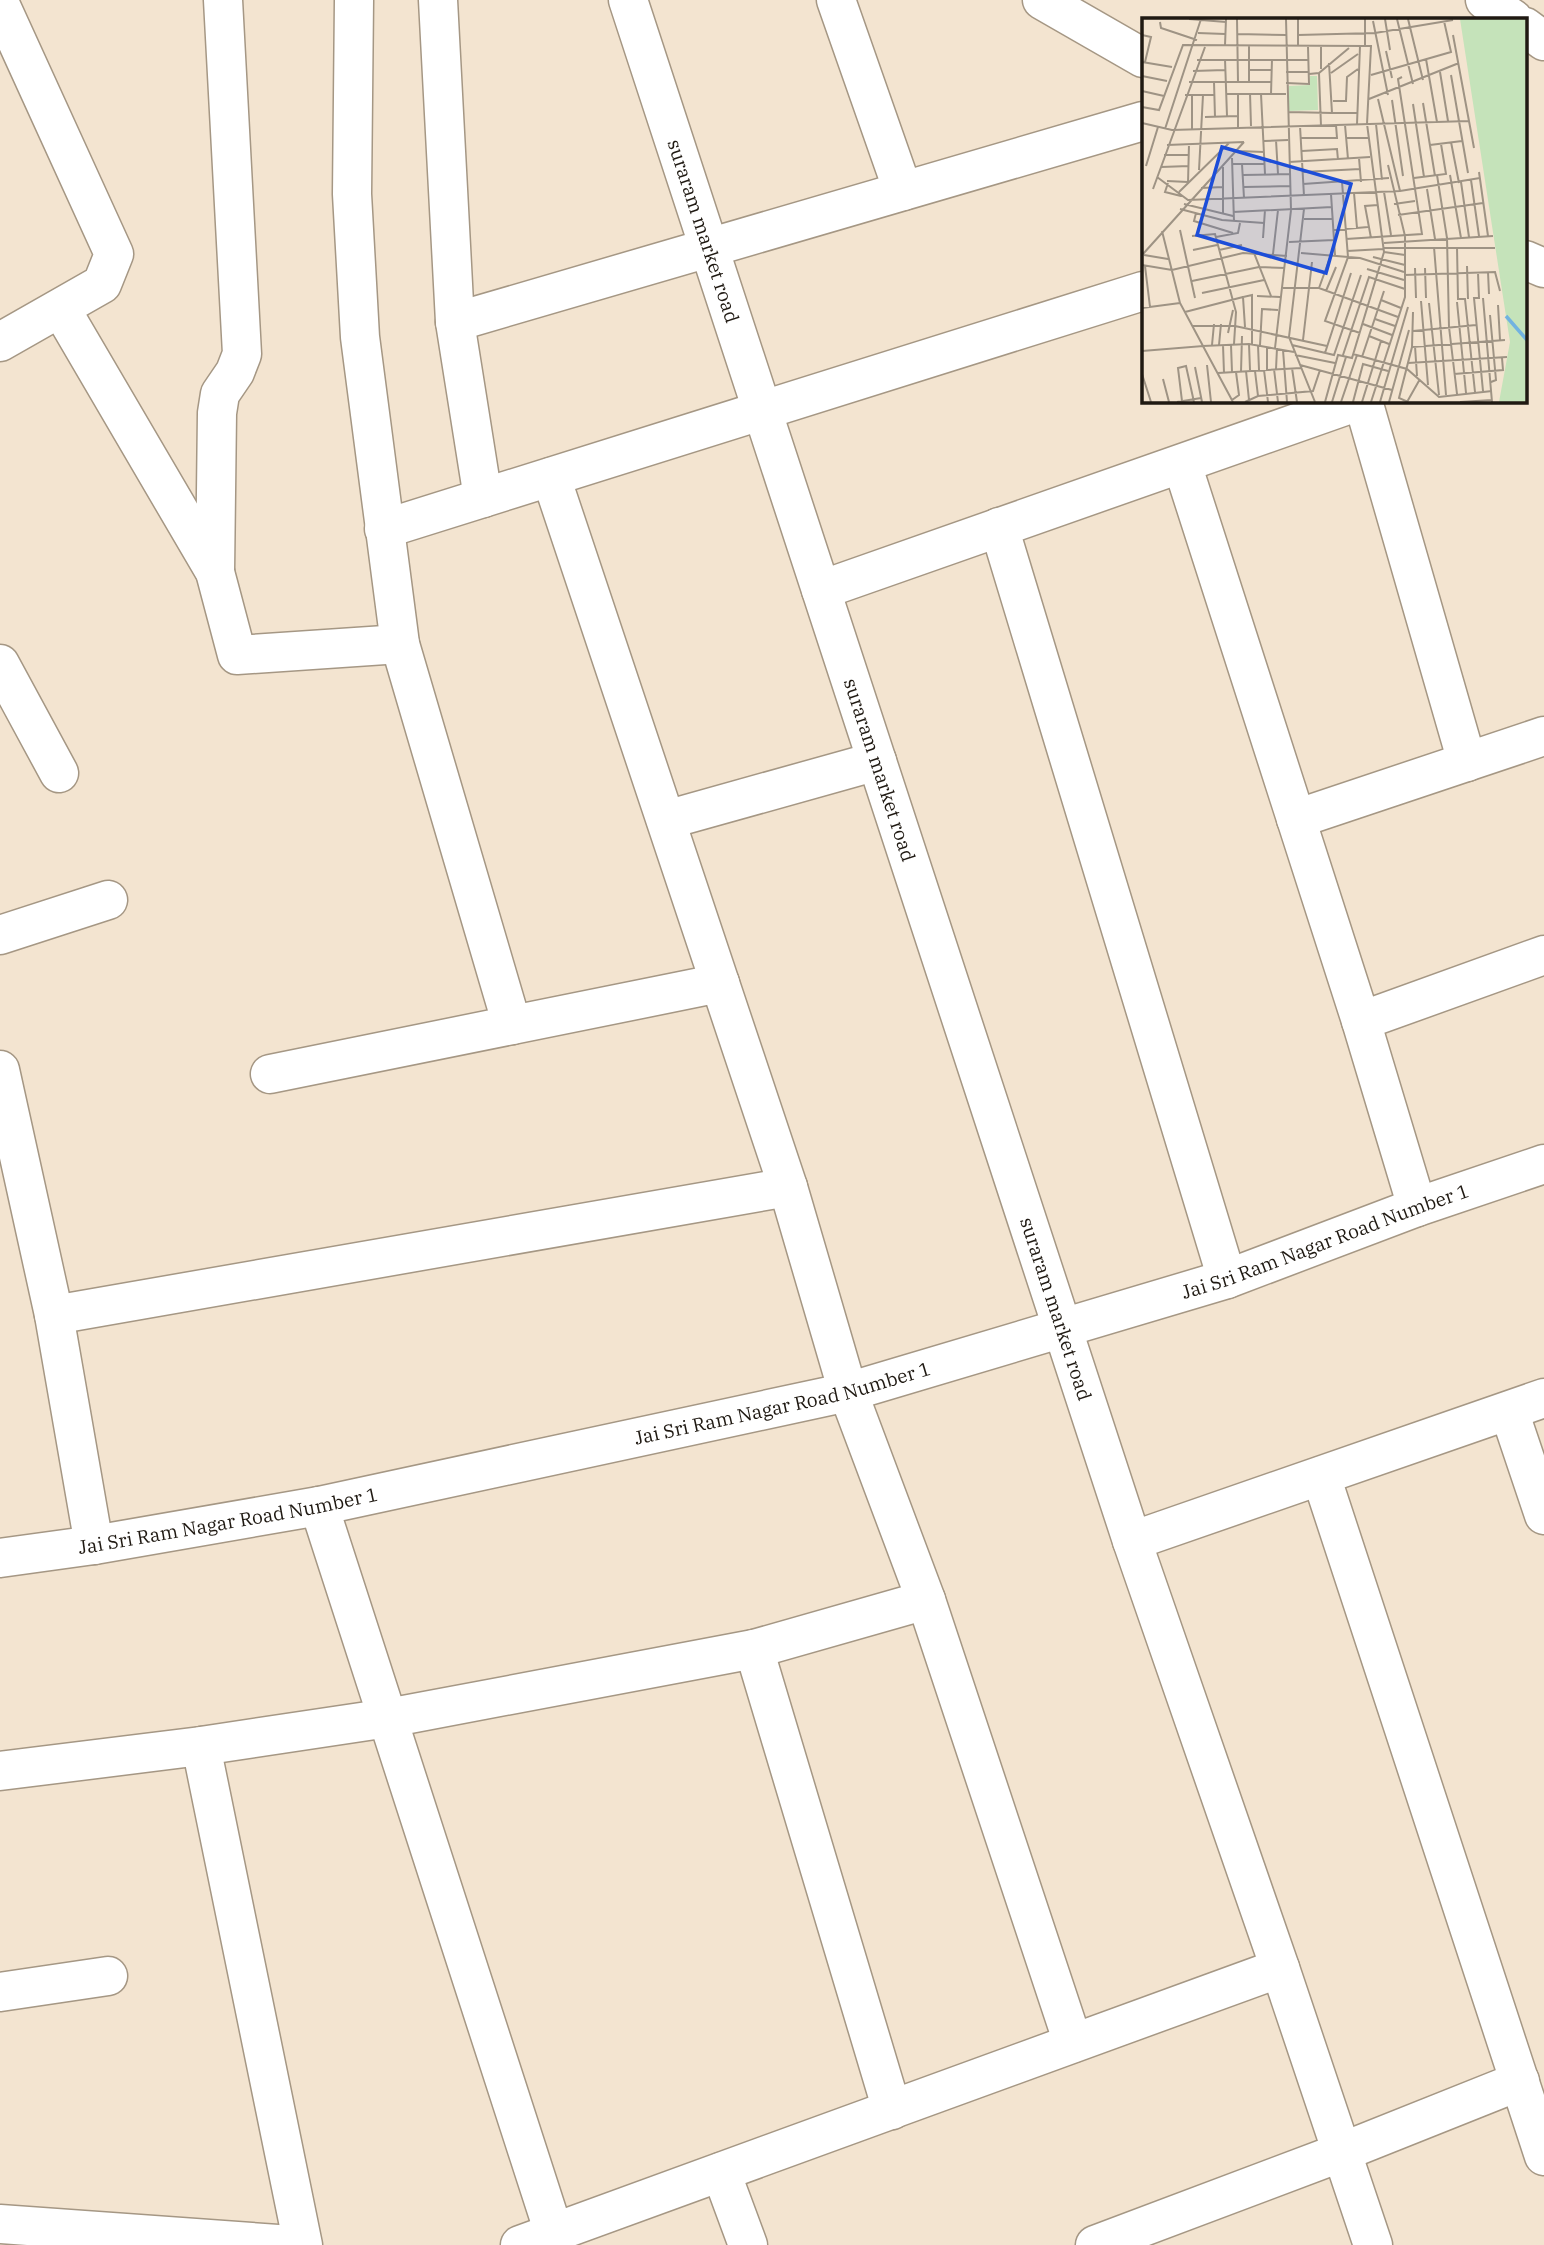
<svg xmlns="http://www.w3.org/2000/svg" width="1544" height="2245" viewBox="0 0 1544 2245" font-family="'IBM Plex Serif',serif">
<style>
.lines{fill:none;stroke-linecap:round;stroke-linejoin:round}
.minor-casing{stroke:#a59784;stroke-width:41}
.minor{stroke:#fff;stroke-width:38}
.labels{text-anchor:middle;stroke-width:5;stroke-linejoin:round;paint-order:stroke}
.street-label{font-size:19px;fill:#1f1912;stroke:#fff}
.inset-river{fill:none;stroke:#71b2e0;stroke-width:3.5}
.inset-road{fill:none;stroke:#9e9384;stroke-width:2}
.view{fill:#1d4ed8;fill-opacity:0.15;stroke:#1d4ed8;stroke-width:3.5}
.inset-edge{fill:none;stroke:#1f1912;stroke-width:3.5}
</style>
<rect width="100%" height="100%" fill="#f3e4d0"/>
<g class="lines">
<g class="minor-casing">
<g id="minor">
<path d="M354,0L352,194L360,337L400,644L512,1025"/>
<path d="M438,0L455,322L483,498"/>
<path id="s1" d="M628,0L1132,1541L1280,1968L1373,2245"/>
<path d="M836,0L903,191"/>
<path d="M1042,0L1143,58"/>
<path d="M1485,0L1513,19"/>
<path d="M0,4L114,254L102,284L0,342"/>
<path d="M1525,27L1544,41"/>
<path d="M1525,260L1544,268"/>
<path d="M61,309L215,572L237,655L400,644"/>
<path d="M455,322L1143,121"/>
<path d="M1363,401L1467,762"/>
<path d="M1182,464L1361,1021L1417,1207"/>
<path d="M551,477L788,1187L848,1392L926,1600L1073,2043"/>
<path d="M999,527L1227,1279"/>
<path d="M384,529L1143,291"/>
<path d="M215,572L217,413L220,394L235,372L242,354L223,0"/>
<path d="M821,590L1359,401"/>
<path d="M0,664L59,773"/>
<path d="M1296,819L1544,736"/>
<path d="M666,820L877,761"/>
<path d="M0,935L108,900"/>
<path d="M1361,1021L1544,955"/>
<path d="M0,1070L54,1315L94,1545"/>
<path d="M270,1074L720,983"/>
<path d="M54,1315L788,1187"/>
<path d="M1509,1411L1544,1515"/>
<path d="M1321,1476L1544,2156"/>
<path d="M319,1506L554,2233"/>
<path d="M1132,1541L1544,1398"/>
<path id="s2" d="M0,1558L94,1545L319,1506L848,1392L1227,1279L1417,1207L1544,1164"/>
<path d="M754,1649L892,2110"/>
<path d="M201,1746L303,2245"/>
<path d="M0,1771L201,1746L388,1718L754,1649L926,1600"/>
<path d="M0,1992L108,1976"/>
<path d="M721,2172L748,2245"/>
<path d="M0,2224L292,2245"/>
<path d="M520,2245L1280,1968"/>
<path d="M1095,2245L1342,2152L1520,2081"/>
</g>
</g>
<use href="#minor" class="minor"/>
</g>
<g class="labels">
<g class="street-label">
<text dy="7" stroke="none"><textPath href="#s1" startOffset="243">suraram market road</textPath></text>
<text dy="7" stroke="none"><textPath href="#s1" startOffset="810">suraram market road</textPath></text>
<text dy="7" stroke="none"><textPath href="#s2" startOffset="1365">Jai Sri Ram Nagar Road Number 1</textPath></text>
<text dy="7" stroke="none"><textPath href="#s1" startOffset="1377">suraram market road</textPath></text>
<text dy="7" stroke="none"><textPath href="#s2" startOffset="798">Jai Sri Ram Nagar Road Number 1</textPath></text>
<text dy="7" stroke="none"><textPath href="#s2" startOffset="231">Jai Sri Ram Nagar Road Number 1</textPath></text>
</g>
</g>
<g transform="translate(1142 18)">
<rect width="385" height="385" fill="#f3e4d0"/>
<path d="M318,1H385V384H357L368,324ZM168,58H175L176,92L147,93V68L168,67Z" fill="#c5e3ba"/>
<path class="inset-river" d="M364,298L385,322"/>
<path class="inset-road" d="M47,1L84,4M95,1L96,64M243,1L248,32M255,1L271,66M266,1L281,62M231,3L246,77M18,4L19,10L55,22M56,15L83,16M95,16L144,17M0,17L9,19L3,44M156,17L233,15L311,2M311,17L332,130M83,27L84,1M156,28V1M244,33L250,60M83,41L85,98M284,41L295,104M55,42H166M0,44L30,49M187,45L190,95H215M179,51V29M107,52H130M51,53L83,52M144,54H166M298,54L306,103M177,55L179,108M189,55L216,36M167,56L177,55L207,30M229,57L309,34L302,3M309,57L326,155M0,58L25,63M47,64H130M72,64L73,99M107,64V28M144,65L167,66L166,29M0,73L22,78M108,75L109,108M84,76H144M96,76V109M119,76L123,156M129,76L130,41M43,77H72M50,77V112M227,81L317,45M236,81L258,173M250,82L261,158M191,83H204L205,59L216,51M281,85L293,158M271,86L282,159M0,89L17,92L41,27L223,28M146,94L190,95M63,99L96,98M0,105L30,112L327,103M215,106L218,28M234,106L240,162M203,107L206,141M158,108L162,178M23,111L59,1M159,120H195L194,107M204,120H226M134,122L136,156M122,123L146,122M309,124L317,165M25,127L102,124M288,127L320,123M96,133L122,134M160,133L195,131L196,142M22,137H46M90,140L92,204M217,140L219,164M147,144L228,139M90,146H123M100,146L102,180M4,148L16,109M19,149L47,148M81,149V196M57,152L61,77M161,154L218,151M337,154L346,218M101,157L148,156M295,157L305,220L307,309L315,376M308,157L319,220M15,159L46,182L258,173L338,160M272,160L304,156L299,126M329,162L337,218M25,163L46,164M200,164L206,239L183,303L218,315M319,164L327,219M26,165L23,174L39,178M46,165L47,126M161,166L247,160M102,169L148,168M59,170L81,169M11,171L63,29M285,171L293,221M37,174L87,125M242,174L249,217M212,175L215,210M189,176L193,237M42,186L91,198M252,186L273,183M38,191L80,202L122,205M162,191L147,319L173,384M91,194L190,189M54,195L52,203L91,215M256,197L341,185M162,201H191M38,212L53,280M192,212L226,209M20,213L38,285L61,328L107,326L152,334M50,218L73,216L94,294L92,326M74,219L96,215L98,205M121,220L123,192M229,220L223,188L236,187M204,221L280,216L256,61L260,59M147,224L192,222M242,225L351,218M292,229L304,377M315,229L316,281H323L333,374M242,230H353M51,232L75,227M77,232L100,227M205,233L241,231M242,234L263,237M112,235L129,278M159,235L218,240L262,254M1,236L102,124M131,236L136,192M2,237L26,241M231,239L263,247M0,247L30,252L101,235L145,238M3,248L8,289M325,248L326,281M273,250L274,280M283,250L284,280M225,251L262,262M346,254L347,276M336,255L337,280H332L341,373M262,257L353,254L358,273M50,263L117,249L143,250M141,270H177L256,299M177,270L189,237M184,273L194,249M60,275L122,262M115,278L138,279M341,280L350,384M239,282L259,290M279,283L286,367M315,284L324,375M287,285L297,377M356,287L358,322M0,290L38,285M43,294L101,279M348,297L354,362L349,364M233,301L253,308M221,306L250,317M51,308H93L185,328M103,309L101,279L110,277V326M271,313L334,307M86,315L91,292M227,318L247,326M161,322L170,244M107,326L108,352M70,327L72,306M77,327L79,306M81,327L82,355M89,327L90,354M116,327L117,352M118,327L120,291L136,292M150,327L192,337L219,257M273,328L275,358M125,329V352M270,329L363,322M133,330L149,192L144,1M141,332L145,384M0,333L61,328L91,384M183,335L209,255M211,336L265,351L297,379L350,373M153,337L193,345M201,337L227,259L263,271M220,339L242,273M266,345L365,339M65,347L69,384M158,347L250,372M53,349L60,384M150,350L155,384M132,351L136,384M134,351L135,330M122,352L126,384M104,353L107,382M113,353L116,378M99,354L100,318M76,355L159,350M0,356L9,384M312,356L361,352L360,340M21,361L27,384M90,382L97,377L94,354M40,383L36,350L44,348L52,384M35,384L59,380M103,384L116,378L171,373L178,352M183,384L196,337L210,340L242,234L225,106L229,28H223V1M190,384L204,339M199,384L215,337M211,384L221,346L246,353M220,384L239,323M229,384L263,279V218L246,147M238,384L266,289M247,384L267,312M265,384L278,361M266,384L257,380L270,329L271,294M318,384L350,382"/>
<path class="view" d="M80,129L209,166L184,255L55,217Z"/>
<rect width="385" height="385" class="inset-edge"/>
</g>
</svg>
